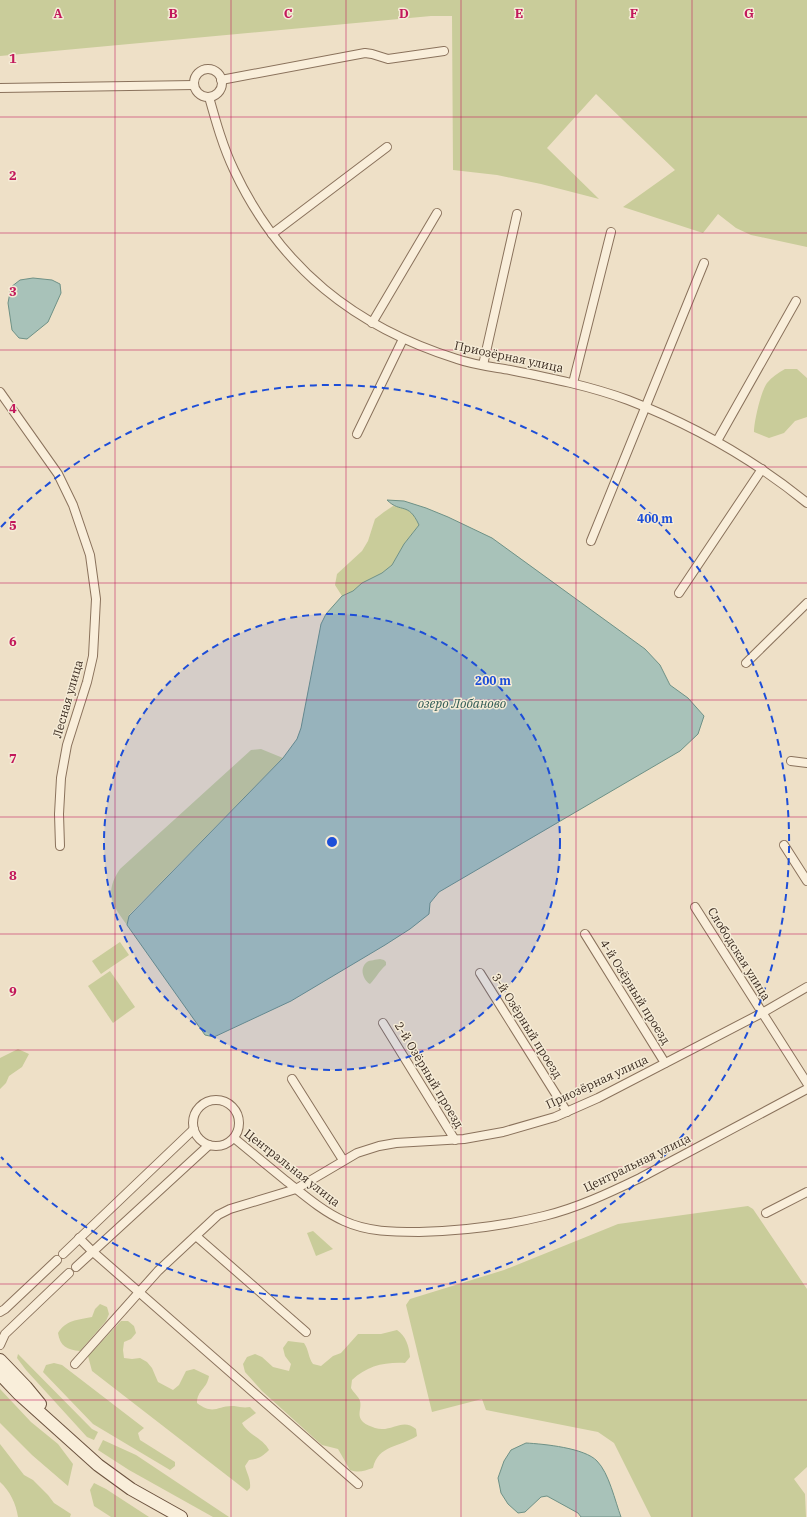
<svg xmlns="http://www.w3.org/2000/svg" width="807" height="1517" viewBox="0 0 807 1517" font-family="'IBM Plex Serif',serif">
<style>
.green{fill:#c9cc9a}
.water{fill:#a8c2b9;stroke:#6e9186}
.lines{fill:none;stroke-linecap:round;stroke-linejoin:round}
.minor-casing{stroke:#8a725c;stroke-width:10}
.secondary-casing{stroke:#6c533f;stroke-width:14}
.minor{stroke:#f9eeda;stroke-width:8}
.secondary{stroke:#f9eeda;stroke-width:12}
.grid{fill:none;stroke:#c2185b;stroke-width:1;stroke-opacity:0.55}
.ring{fill:none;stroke:#1d4ed8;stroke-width:2;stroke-dasharray:7 5}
.labels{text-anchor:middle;stroke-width:3;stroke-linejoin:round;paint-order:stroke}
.street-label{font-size:12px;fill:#3a2b20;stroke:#f5ebd6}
.water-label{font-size:13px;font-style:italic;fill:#2f5a54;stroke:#f5ebd6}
.grid-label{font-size:13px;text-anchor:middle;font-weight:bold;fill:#c2185b;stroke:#f5ebd6;stroke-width:3;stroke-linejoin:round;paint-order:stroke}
.centre{fill:#1d4ed8;stroke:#f5ebd6;stroke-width:2}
.ring-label{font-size:12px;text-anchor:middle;font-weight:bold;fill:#1d4ed8;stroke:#f5ebd6;stroke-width:3;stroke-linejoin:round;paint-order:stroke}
</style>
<rect width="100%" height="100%" fill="#eee0c7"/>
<g class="green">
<path d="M0,0H807V247L751,235L736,228L718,214L703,233L623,207L675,170L596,94L547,148L599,199L541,184L497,175L453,170L452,16H431L0,56Z"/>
<path d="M785,369H797L807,378V417L795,421L784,433L769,438L754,432C754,422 761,391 767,383C772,377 778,373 785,369Z"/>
<path d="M393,506C409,508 412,511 419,525L404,544L392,565L382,573L362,583L353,591L342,596L335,585L337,574L362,551L368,541L375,519L384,512Z"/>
<path d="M261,749L283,758L129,915L127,925C112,905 104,892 120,869L251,750Z"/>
<path d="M120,942L129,955L101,974L92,961Z"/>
<path d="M380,959L384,960L386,962V965C379,971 376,978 370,984C363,980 359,968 367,962C370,960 376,960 380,959Z"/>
<path d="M110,971L135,1007L113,1023L88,986Z"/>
<path d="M18,1049L29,1054L22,1067L9,1076L6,1083L0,1089V1058Z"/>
<path d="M748,1206L753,1209L807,1289V1467L794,1479L805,1494L806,1517H651L614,1443L598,1432L486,1410L482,1399L432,1412L406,1305L410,1299L504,1270L618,1224Z"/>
<path d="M313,1231L333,1249L316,1256L307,1233Z"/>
<path d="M100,1304L107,1307L109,1314L106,1321L80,1351C67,1350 60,1346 58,1333C66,1320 77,1320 92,1317L95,1309Z"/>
<path d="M121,1321H128L134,1326L136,1333L131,1339L124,1342L123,1350L124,1358L132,1359L140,1358L147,1362L152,1368L158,1382L173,1390L179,1385L186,1371L194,1369L209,1376C207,1389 197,1390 197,1403C214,1416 218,1405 234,1406C240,1407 244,1408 250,1407L256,1413L242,1423C248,1435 263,1438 269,1450C262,1457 258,1459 249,1460L245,1466C247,1474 251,1479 250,1488L247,1491L92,1371L88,1356Z"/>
<path d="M397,1330C406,1336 409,1346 410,1357L405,1363C384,1362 367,1366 352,1380L351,1388C353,1392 359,1397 360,1401C362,1409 356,1415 363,1422C366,1425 371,1426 375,1428C392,1433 402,1417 416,1429L417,1436C400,1447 378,1445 373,1468C364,1471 359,1473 350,1470L338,1449L322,1445L314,1438L262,1391L245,1372L243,1364L247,1357L255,1354L262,1357L273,1367L289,1371L291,1364L285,1356L283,1348L288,1341L304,1343C309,1350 308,1357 313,1364L321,1366L333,1356L341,1353L358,1334H381Z"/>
<path d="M18,1354L92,1429L98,1432L94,1440L87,1437L26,1370L17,1358Z"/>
<path d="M54,1363L62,1365L144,1428L138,1433L140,1440L175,1462V1466L170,1470L93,1424L43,1372L46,1365Z"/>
<path d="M0,1389L31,1422L58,1444L73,1464L68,1486L32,1455L0,1423Z"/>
<path d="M103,1440L136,1455L229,1517H213L129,1470L98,1450Z"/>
<path d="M0,1444L24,1475L33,1480L48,1495L54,1503L71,1514L70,1517H18C16,1504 10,1491 0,1482Z"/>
<path d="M94,1483L106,1489L149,1517H111L94,1506L90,1490Z"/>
</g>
<g class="water">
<path d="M33,278L52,280L60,284L61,293L48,322L27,339L19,338L12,330L8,303L11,287L20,280Z"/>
<path d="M387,500L404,501L426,508L448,517L492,538L645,649L660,665L670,685L688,698L704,716L698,734L680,751L439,892L430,903L429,914L410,929L385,945L291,1001L214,1037L205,1035L127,925L129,916L283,758L297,739L301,728L321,624L326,614L342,596L353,591L362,583L382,573L392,565L404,544L419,525C408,501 401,514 387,500Z"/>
<path d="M526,1443C544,1444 585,1448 597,1461C609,1473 615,1501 621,1517H581L578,1513L547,1496L541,1497L525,1512L518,1513L508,1504L501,1493L498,1478L504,1461L511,1450Z"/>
</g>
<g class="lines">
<g class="minor-casing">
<g id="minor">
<circle cx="208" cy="83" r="14"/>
<path d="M221,80L365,53L372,54L388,59L444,51"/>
<path d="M0,88L194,85"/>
<path d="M209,97C216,122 223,147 234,170C280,268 355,327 457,359C474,365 493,367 510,370C550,378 590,386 628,400C693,425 753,459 807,503"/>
<path d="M272,234L387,147"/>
<path d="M372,323L437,213"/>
<path d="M483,365L517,214"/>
<path d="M573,383L611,232"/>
<path d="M0,392L58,474L73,505L90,555L96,599L93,656L87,682L67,745L61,778L59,814L60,846"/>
<path d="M357,434L403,339"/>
<path d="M717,441L796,301"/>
<path d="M591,541L704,263"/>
<path d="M679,593L762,469"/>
<path d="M746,663L807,603"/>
<path d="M791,761L807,763"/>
<path d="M784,845L807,881"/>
<path d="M695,907L807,1083"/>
<path d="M585,934L665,1063"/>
<path d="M480,973L567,1112"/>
<path d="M383,1023L455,1140"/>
<path d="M292,1079L343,1160"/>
<circle cx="216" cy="1123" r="23"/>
<path d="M234,1138C251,1152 268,1166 285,1180C304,1195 322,1211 344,1221C368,1232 393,1232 419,1232C461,1231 503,1226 544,1216C577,1208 609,1193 640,1178L807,1089"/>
<path d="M766,1213L807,1192"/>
<path d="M196,1236L306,1332"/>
<path d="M79,1238L92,1251L358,1484"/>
<path d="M63,1254L194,1129"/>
<path d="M76,1267L209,1145"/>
<path d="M0,1312L5,1309L57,1260"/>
<path d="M0,1345L5,1334L69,1273"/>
<path d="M75,1364L158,1271L218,1215L230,1209L296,1189L357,1153L379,1146L396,1143L464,1139L503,1132L555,1117L598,1098L762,1013L807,987"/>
</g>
</g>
<g class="secondary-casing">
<g id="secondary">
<path d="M0,1360L26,1387L40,1404"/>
<path d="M0,1374L19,1394L98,1465L131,1489L181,1517"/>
</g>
</g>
<use href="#minor" class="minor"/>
<use href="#secondary" class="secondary"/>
</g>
<path class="grid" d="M115,0V1517M231,0V1517M346,0V1517M461,0V1517M576,0V1517M692,0V1517M0,117H807M0,233H807M0,350H807M0,467H807M0,583H807M0,700H807M0,817H807M0,934H807M0,1050H807M0,1167H807M0,1284H807M0,1400H807"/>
<circle cx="332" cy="842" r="228" fill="#1d4ed8" fill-opacity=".12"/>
<g class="ring">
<circle cx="332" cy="842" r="228"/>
<path d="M1 527A457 457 0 1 1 1 1157"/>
</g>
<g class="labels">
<g class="street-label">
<text transform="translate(509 357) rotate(12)" y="4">Приозёрная улица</text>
<text transform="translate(68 699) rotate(-74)" y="4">Лесная улица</text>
<text transform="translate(739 954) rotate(58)" y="4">Слободская улица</text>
<text transform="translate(635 992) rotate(58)" y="4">4-й Озёрный проезд</text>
<text transform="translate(527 1026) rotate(58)" y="4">3-й Озёрный проезд</text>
<text transform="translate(429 1075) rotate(59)" y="4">2-й Озёрный проезд</text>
<text transform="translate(597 1082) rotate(-25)" y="4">Приозёрная улица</text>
<text transform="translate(637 1163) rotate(-26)" y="4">Центральная улица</text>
<text transform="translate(292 1168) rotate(38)" y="4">Центральная улица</text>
</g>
<g class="water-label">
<text x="462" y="708">озеро Лобаново</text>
</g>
</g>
<g class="grid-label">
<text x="58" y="18">A</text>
<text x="173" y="18">B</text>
<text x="288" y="18">C</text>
<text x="404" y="18">D</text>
<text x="519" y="18">E</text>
<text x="634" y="18">F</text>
<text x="749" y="18">G</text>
<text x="13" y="63">1</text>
<text x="13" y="180">2</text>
<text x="13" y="296">3</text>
<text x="13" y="413">4</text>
<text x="13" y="530">5</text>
<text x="13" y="646">6</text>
<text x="13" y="763">7</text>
<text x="13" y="880">8</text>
<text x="13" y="996">9</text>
</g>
<circle cx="332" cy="842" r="6" class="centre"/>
<g class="ring-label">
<text x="655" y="523">400 m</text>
<text x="493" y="685">200 m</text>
</g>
</svg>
